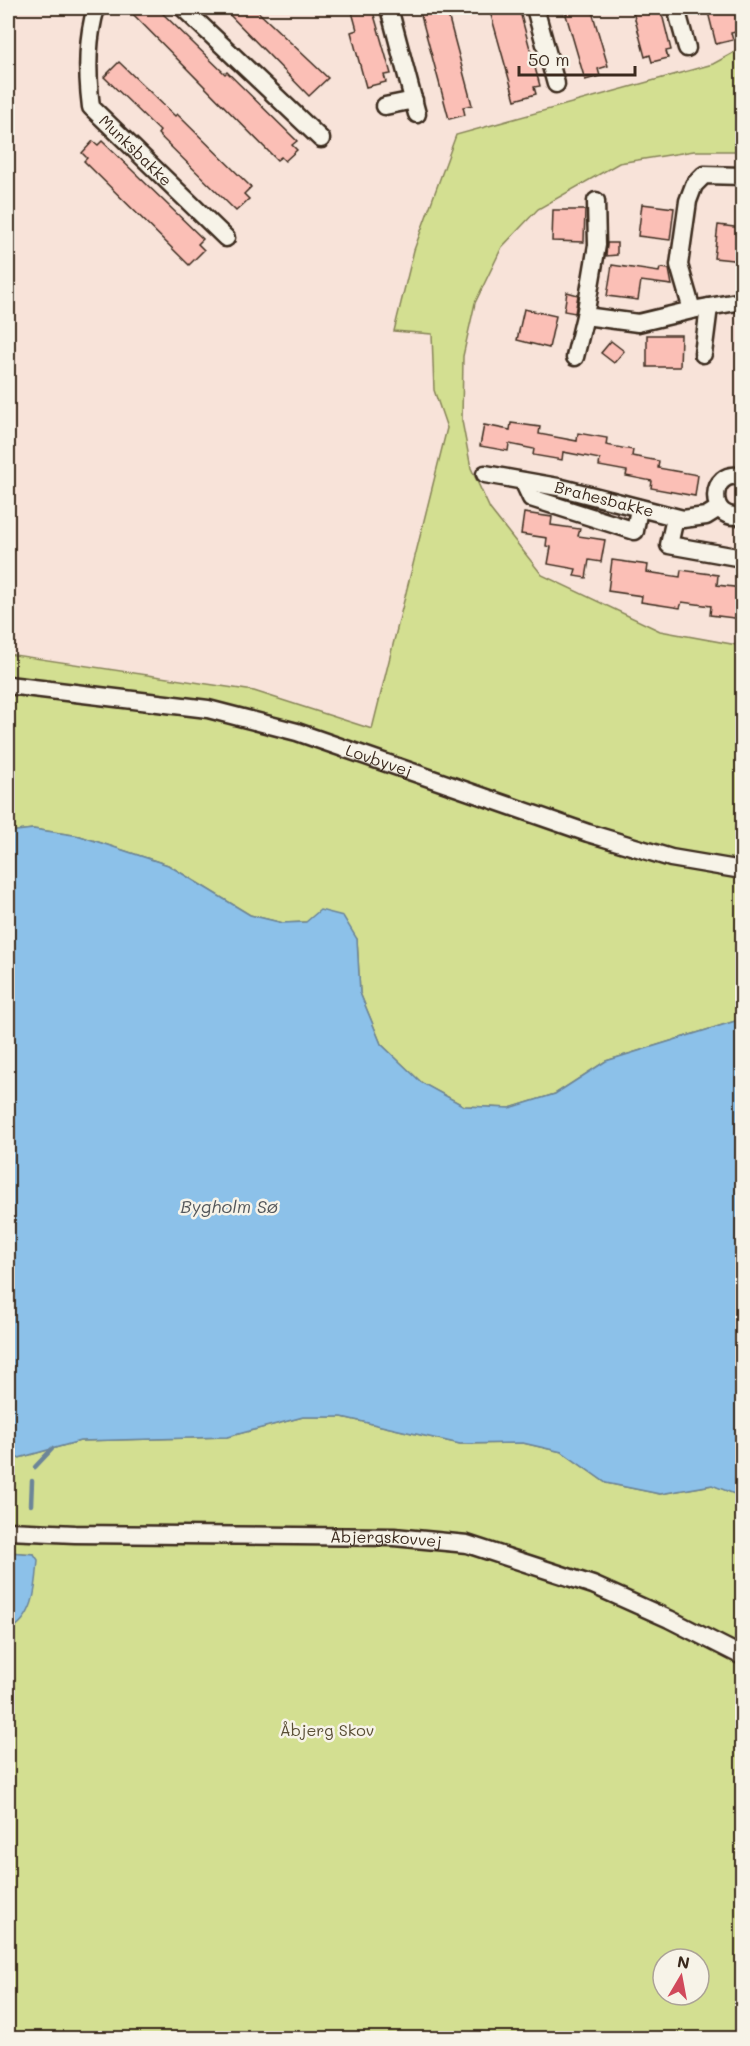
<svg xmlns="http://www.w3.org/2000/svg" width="750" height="2046" viewBox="0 0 750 2046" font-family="Mali,sans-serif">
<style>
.green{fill:#d3df91;stroke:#878458;stroke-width:1.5;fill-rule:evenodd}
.water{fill:#8cc1e9;stroke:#6c8598;stroke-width:1.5}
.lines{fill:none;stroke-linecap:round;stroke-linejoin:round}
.stream{stroke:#6c8598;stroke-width:4.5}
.building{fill:#fbbfb6;stroke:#3b2a1e;stroke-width:1.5}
.minor-casing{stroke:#3b2a1e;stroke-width:21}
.minor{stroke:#f7f3e8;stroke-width:16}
.labels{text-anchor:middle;stroke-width:5;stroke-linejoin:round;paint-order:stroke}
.street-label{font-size:16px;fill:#3b2a1e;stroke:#f7f3e8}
.park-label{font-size:16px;fill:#594e35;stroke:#f7f3e8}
.water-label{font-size:18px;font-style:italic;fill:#53575b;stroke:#f7f3e8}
</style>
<rect width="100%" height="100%" fill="#f8e3d9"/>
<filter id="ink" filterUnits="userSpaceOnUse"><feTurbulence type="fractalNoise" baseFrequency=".0167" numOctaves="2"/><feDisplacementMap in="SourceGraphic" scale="12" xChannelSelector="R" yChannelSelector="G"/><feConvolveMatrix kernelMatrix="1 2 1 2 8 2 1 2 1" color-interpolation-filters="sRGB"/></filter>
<g filter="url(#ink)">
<g class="green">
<path d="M742,45V151H694L619,163L538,209L502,247L475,303L463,356L462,421L471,468L490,509L542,575L660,631L742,646V1019L606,1061L555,1094L510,1108L464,1106L422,1083L381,1044L360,993L357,939L306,922L283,923L250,915L168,865L80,836L33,829L8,832V654L254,691L372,729L447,428L434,390L432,334L394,331L414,250L456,135L713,64L735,52Z"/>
<path d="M303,1417H342L460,1444L523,1443L562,1452L606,1483L660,1494L713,1485L742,1497V2038H8V1631L16,1627L34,1554L8,1552V1461L80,1441L227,1437ZM663,1959H699V1995H663Z"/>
</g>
<g class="water">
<path d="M33,829L80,836L168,865L250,915L283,923L306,922L320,910L343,916L357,939L360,993L381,1044L422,1083L464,1106L510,1108L555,1094L606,1061L742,1019V1497L712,1485L660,1494L606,1483L562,1452L523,1443L460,1444L342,1417H303L227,1437L80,1441L8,1461V832Z"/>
<path d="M8,1552L34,1554L38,1560C36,1586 35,1619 8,1631Z"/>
</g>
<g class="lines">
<g class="stream">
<path d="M35,1467L52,1449"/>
<path d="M31,1505L32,1481"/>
</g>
</g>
<g class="building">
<path d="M127,8H157L225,74L227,72L297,141L292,145L297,150L285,161L281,157L277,160Z"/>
<path d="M223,8H254L328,78L309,96Z"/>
<path d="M351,8H372L391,74L384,75L386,82L366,87L351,32L357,30Z"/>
<path d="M435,8L437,14L447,11L472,105L463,107L465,115L449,119L420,12Z"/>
<path d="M489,8H519L540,86L534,87L536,94L515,100Z"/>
<path d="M564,8H591L608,66L598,69L600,76L585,80Z"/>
<path d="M632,8H654L655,12L661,10L671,50L666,51L668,58L652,62L650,55L645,57Z"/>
<path d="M707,8H734L740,31L731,33L733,40L716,44Z"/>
<path d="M119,62L175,116L177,114L251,187L244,194L249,199L236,211L158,134L160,131L104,77Z"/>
<path d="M93,141L98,145L102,141L203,239L198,244L204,250L189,265L84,161L87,158L82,153Z"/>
<path d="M642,204L674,208L670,240L638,236Z"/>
<path d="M553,210H585L584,242L552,241Z"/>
<path d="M718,225L742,228V261L714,258Z"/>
<path d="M607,243H617V255L606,256Z"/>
<path d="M612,265L659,272L660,268L669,269L672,285L641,281L638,300L607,296Z"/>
<path d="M567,292L578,295L575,313L564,311Z"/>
<path d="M524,309L556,316L549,348L517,340Z"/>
<path d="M647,335H681L680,367H647Z"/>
<path d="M611,341L624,351L614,363L601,353Z"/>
<path d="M511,423L540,427L539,434L577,441L578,433L607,438L606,445L633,450L632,456L659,461L658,468L698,475L695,496L651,488L652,481L626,476L627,471L599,466L600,459L563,452L562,460L533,455L534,449L509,444L508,451L480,446L484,425L510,430Z"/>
<path d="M524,513L552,517L551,525L580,529L578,536L605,540L601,562L589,560L586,578L574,576L576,569L548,564L551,547L546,546L547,538L521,534Z"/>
<path d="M612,560L648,565L647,572L680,577L681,570L718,575L717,585L742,588V619L710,615L711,606L682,602L680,608L641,602L642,596L608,591Z"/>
</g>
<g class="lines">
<g class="minor-casing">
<g id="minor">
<path id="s1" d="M96,8C87,38 87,75 91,107L226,238"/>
<path d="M183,8L321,139"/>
<path d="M389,8L417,114"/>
<path d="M535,8L556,84"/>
<path d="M676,8L687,48"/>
<path d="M385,106L414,100"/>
<path d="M596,201L597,245L585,316L638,323L692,310L742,301"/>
<path d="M692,310L679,265L688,201L694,185L704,175L742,176"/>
<path d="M703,354L709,307"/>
<path d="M575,357L585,316"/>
<path id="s2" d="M485,474L558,487L683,519L706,516L719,508"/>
<path d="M742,477C708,467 707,524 742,515"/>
<path d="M523,481L531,498L635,531L639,508"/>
<path d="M675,518L669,545L742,558"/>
<path id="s3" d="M8,685L208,709L297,732L588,833L671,858L742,870"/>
<path id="s4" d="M8,1531L75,1534L394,1537L467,1544L593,1585L669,1619L742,1656"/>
</g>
</g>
<use href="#minor" class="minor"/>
</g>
</g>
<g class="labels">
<g class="street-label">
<text dy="6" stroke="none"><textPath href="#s1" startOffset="162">Munksbakke</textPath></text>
<text dy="6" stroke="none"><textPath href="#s2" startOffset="122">Brahesbakke</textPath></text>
<text dy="6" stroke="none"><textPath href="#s3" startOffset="380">Lovbyvej</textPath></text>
<text dy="6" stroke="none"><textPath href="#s4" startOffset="378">Åbjergskovvej</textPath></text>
</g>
<g class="park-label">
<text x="327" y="1736">Åbjerg Skov</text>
</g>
<g class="water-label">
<text x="229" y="1213">Bygholm Sø</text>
</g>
</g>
<rect width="750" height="2046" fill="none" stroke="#f7f3e8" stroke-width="30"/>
<rect x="15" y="15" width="720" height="2016" fill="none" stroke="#3b2a1e" stroke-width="2" filter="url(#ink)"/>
<g transform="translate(681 1977) rotate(10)"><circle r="28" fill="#f7f3e8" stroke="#aca397" stroke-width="1.5"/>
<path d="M0-4.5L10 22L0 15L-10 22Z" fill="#d1495b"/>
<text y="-9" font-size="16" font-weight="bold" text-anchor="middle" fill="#3b2a1e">N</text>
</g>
<path d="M519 66v9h116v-9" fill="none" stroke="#3b2a1e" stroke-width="3"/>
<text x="528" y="66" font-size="18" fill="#3b2a1e" stroke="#f7f3e8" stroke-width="4.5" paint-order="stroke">50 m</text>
</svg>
